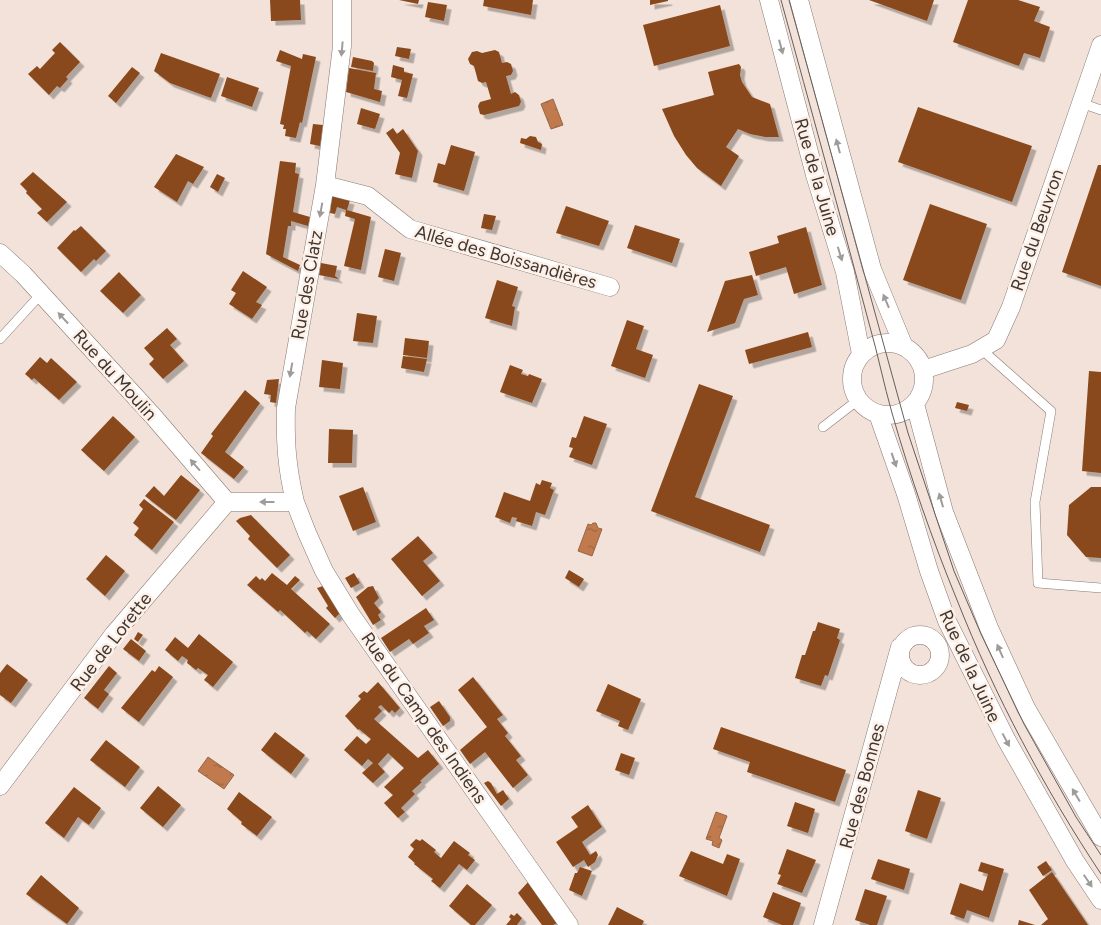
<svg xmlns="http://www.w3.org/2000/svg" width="1101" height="925" font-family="Figtree,sans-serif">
	<defs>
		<pattern id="water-ripples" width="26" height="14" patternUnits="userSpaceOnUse" patternTransform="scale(1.25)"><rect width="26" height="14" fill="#c07a4d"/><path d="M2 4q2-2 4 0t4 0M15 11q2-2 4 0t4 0" fill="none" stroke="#9d6541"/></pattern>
		<filter id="shadow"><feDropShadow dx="4.5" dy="4.5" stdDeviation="0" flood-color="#0004"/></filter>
	</defs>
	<rect width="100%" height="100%" fill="#f2e2d9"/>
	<!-- water -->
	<path fill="url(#water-ripples)" stroke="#996646" d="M553,99L563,125L551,129L541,104Z
		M593,523H596L598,528L602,529L592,556L578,551L588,524L591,525Z
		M208,757L234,775L224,789L198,771Z
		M716,812L727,816L719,838L722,840L719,848L712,845L713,841L706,839Z"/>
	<!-- building -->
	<path fill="#8a491a" filter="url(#shadow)" d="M270,0H300L301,20L271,21Z
		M399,0H419L418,4Z
		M484,0H533L531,15L483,6Z
		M650,0H668V1L650,5Z
		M869,0H934L927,21Z
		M968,0H1018L1040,7L1034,21L1050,27L1040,58L1024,53L1019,66L953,42Z
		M428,2L447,5L444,21L425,17Z
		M720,5L730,46L654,66L643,25Z
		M60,42L80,62L66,77L68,79L60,88L57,86L49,95L28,74L37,66L40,69L55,53L52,50Z
		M397,47L411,49L409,59L395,56Z
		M280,50L302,59L303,54L316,57L302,123L300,122L296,138L285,136L286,129H283L284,125L280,124L291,66L276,61Z
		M495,50L499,52L502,63L507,62L511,64L513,71L511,75L506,76L511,94L515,92L519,95L521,102L519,106L484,115L480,114L478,106L480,102L491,99L486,82L482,83L478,81L474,66L470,64L468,59L472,52L477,51L482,53Z
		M161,53L220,74L211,98L170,83L154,71Z
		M353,57L372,61L374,63L373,71L351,67Z
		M739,64L741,67L740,75L742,82L752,97L770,104L779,137H765L750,134L738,129L726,147L739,156L721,186L697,168L686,155L674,136L662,109L714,95L708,72Z
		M393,65L404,68V72L413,74L407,98L398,96L402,80L391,77Z
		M132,67L140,73L116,103L108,96Z
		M349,68L376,73L374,89L382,91L380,102L346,92Z
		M227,77L259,88L252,107L221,96Z
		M918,107L1032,146L1012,202L898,162Z
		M361,108L380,114L375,129L357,124Z
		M313,124L323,125L320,146L310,144Z
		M393,128L397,134L403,129L418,151L412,178L395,174L400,153L386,133Z
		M530,136L536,137L538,142L542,144L541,150L520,143L521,138L526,139Z
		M451,145L475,152L464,191L433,182L438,163L445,165Z
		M176,154L204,167L193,184L188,181L177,202L154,187Z
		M280,161L296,163L295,173L299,174L293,212L310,217L308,226L291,221V226H288L283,257L300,265L298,271L266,254Z
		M1098,165H1101V286L1062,272Z
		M33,172L67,202L47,222L37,213L42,209L26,193L27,191L20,184Z
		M217,174L225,178L218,192L210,187Z
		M332,196L350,200L347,210L371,217L361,270L344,266L355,219L345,216L346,210L337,207L335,214L330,213Z
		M930,204L987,224L961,300L903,280Z
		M566,206L609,221L599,246L556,233Z
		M484,214L496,216L492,230L481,228Z
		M635,225L680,239L672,263L627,248Z
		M81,226L106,251L96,261L94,259L81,272L57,248L74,230L75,231Z
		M806,227L822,285L794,294L786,267L756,276L749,252L779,243L777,236Z
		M385,249L401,253L394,281L378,277Z
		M321,263L337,266L335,276L339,279L319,275Z
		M243,271L267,287L256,302L262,305L252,319L229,304L236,293L231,290Z
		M119,272L141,295L123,313L100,291Z
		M752,275L758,295L744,299L735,323L707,332L725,281Z
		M497,280L518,287L512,306L515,307L512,326L485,318Z
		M357,313L377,316L373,343L353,341Z
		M627,320L644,326L636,349L653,355L645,378L611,366Z
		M167,328L177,339L170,345L184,361L163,379L149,364L154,359L144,348Z
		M808,332L812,347L749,364L745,350Z
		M405,338L429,341L427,358L403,355Z
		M403,356L427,359L424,372L401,368Z
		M40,357L47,363L51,358L77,382L59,400L34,378L32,380L25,374Z
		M322,360L343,363L340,389L319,387Z
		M510,365L523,370L521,374L528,376L529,374L542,379L532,403L500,392Z
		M1089,371L1101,372V473L1082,471Z
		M279,379L276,403L270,402L271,395L264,394L267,380Z
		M699,384L733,396L695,497L770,525L760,552L651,511Z
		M245,390L260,403L225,452L244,467L234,479L201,453L213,436L211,434Z
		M957,402L969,405L967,411L955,408Z
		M113,416L135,437L104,471L81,450Z
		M584,416L607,424L592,465L569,457L573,448L569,447L572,437L576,438Z
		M329,429L353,430L352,463H328Z
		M181,475L200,490L176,520L145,496L154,486L164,496Z
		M542,480L552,483L550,488L554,490L545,515L536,512L532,526L516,521L517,518L512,517L510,523L495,517L504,492L530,501L536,483L540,485Z
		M363,487L376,522L353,531L339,496Z
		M1091,487H1101V558L1086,557L1067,535L1069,505Z
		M144,499L174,522L152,550L134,535L139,528L133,523L143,509L139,505Z
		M251,515L290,555L277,568L248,539L250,536L236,521L240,518Z
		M418,536L433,553L423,561L440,581L422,596L391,559Z
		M106,555L125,571L105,596L86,579Z
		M569,570L584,579L579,587L565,578Z
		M272,573L287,585L295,576L300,580L291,589L330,624L316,639L307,631L305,633L280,610L278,612L247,585L256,576L260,580L262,578L265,581Z
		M354,573L360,583L351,588L345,578Z
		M323,586L333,603L341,612L335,618L326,608L328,606L317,588Z
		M373,586L379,598L374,603L381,612L378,615L381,620L373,625L356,597L368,587Z
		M426,608L434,620L424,626L429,633L413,644L409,639L390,652L381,638Z
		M818,622L840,629L837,638L840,640L828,676L825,675L821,686L795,678L802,655H805L813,631H815Z
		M138,632L143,635L138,642L134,639Z
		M199,634L233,662L213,687L204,680L208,675L198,668L196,670L187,663L188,660L182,656L178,661L165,650L175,637L188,648Z
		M131,639L146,651L139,661L123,649Z
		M7,664L28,680L11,703L0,695V673Z
		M109,666L117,673L104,690L109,694L98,709L84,698Z
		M159,666L173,677L139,722L121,708L152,670L155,672Z
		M473,677L503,715L497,719L508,733L505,736L521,756L516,760L528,775L513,788L485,752L470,764L460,750L487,727L458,690Z
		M378,682L400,708L395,713L392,710L389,713L381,705L378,707L382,711L374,719L418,758L428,750L439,764L420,781L422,782L412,791L415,794L401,808L405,812L398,818L384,803L393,795L384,787L404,768L388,753L378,764L385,772L373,783L362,773L373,763L368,759L362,766L344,750L357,736L366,744L371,739L359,729L358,730L345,716L361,699L358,696L364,691L367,693Z
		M608,684L641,699L628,730L618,726L620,721L596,711Z
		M439,701L450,717V721L443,726L430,707Z
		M721,727L846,770L835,802L747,772L750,762L713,749Z
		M275,732L305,755L291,774L261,750Z
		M106,740L140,767L125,787L90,760Z
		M621,753L635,758L629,775L615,770Z
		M488,781L491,783L497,794L503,790L509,799L501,806L484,783Z
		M158,786L181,805L163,827L140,808Z
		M74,787L101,808L89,825L78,817L64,838L45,823Z
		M918,790L941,798L927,839L905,831Z
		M239,792L272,817L257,836L241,824L242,822L227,809Z
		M795,802L815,809L808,833L787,826Z
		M588,805L602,827L582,842L590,855L596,851L598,855L595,862L588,867L584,860L573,867L556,842L578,827L571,817Z
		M416,839L420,841L422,839L436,850L434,852L441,858L454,841L470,853L468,855L475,860L467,870L459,864L440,888L431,881L433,879L414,864L415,863L408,857L414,849L410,845Z
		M787,849L816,860L802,893L777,884L781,875L778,874Z
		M691,851L723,864L727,854L740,859L727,896L679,876Z
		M878,859L910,869L904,890L871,879Z
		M1046,861L1052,870L1043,876L1037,867Z
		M981,862L1004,869L989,918L967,910L964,919L950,914L960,883L983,891L988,874L978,871Z
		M580,867L592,871L582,896L569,890L575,873H577Z
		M1052,872L1088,925H1041L1048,919L1029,890Z
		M41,875L79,908L67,924L26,894Z
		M529,881L557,923L553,925H542L518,893Z
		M467,884L492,905L475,925H471L449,906Z
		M865,889L887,896L877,925H870L855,920Z
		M773,892L801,903L793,925H782L763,917Z
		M617,907L644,921L642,925H608Z
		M517,913L522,918L517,925H506L511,919L509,917L511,914L514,916Z
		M1019,920L1035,925H1018Z"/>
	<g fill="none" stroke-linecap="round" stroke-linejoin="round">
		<!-- lane casing -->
		<g stroke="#887a72" stroke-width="10">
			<path id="lane" d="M1081,103L1101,110
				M0,339L41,294
				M981,349L1051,411L1035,502L1038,583L1101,588
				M823,427L858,400"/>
		</g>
		<!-- street casing -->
		<g stroke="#887a72" stroke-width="19">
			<path id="street" d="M769,0L815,175L845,272L861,354
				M799,0L872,269L904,347
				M325,185L368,196L410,229L610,287
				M0,253L23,274L153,416L227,502
				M852 379a36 36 0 1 1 72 0a36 36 0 1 1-72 0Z
				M923,370L972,354L996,340L1011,307L1101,45
				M915,404L944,512L989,628L1026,708L1101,837
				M878,414L906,494L929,571L947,621L1006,739L1075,861L1101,900
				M227,502H295C287,468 285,443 286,408L325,185L342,46V0
				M295,502L307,533L324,571L351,615L569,925
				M900 655a20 20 0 1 1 40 0a20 20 0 1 1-40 0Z
				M0,786L114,634L227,502
				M823,925L900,647"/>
		</g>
		<!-- lane -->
		<use href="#lane" stroke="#fff" stroke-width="9"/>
		<!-- street -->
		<use href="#street" stroke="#fff" stroke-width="18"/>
		<!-- tram -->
		<path stroke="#675f5a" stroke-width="1" d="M781,0C811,109 841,218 870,327C878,355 884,385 892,413C910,476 932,539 957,600C995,696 1044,788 1101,874
			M789,0L908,433L954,571L981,634L1024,724L1076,817L1101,855"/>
	</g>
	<!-- one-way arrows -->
	<defs><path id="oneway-solid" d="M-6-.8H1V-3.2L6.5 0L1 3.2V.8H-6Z" transform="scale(1.25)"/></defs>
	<g fill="#9e9c9a">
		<use href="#oneway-solid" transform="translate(781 47) rotate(75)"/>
		<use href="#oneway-solid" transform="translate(342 49) rotate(95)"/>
		<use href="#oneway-solid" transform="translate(838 146) rotate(-105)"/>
		<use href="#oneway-solid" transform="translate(321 210) rotate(100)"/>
		<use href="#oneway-solid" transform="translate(840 254) rotate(73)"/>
		<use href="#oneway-solid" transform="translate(886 301) rotate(-113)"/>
		<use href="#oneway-solid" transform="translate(63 318) rotate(-133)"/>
		<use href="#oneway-solid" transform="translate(291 370) rotate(100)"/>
		<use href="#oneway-solid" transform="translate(894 460) rotate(71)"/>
		<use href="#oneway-solid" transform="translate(195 465) rotate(-131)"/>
		<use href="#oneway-solid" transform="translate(941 500) rotate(-106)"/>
		<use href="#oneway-solid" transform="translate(267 502) rotate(-180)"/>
		<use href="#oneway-solid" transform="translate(1000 651) rotate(-114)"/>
		<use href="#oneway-solid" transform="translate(1006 740) rotate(62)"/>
		<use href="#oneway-solid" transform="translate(1076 795) rotate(-121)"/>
		<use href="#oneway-solid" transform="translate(1088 881) rotate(56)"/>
	</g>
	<g text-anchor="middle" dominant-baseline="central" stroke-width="5" stroke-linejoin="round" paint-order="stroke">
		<!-- street labels -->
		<g font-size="18" fill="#3e3834" stroke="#fff0e7">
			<text transform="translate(817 177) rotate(74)">Rue de la Juine</text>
			<text transform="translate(1037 230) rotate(-71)">Rue du Beuvron</text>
			<text transform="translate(506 257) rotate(16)">Allée des Boissandières</text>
			<text transform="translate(307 285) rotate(-80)">Rue des Clatz</text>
			<text transform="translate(115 375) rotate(48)">Rue du Moulin</text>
			<text transform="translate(111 642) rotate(-52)">Rue de Lorette</text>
			<text transform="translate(970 666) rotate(65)">Rue de la Juine</text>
			<text transform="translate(424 718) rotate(55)">Rue du Camp des Indiens</text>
			<text transform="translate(862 786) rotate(-75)">Rue des Bonnes</text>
		</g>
	</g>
</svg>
